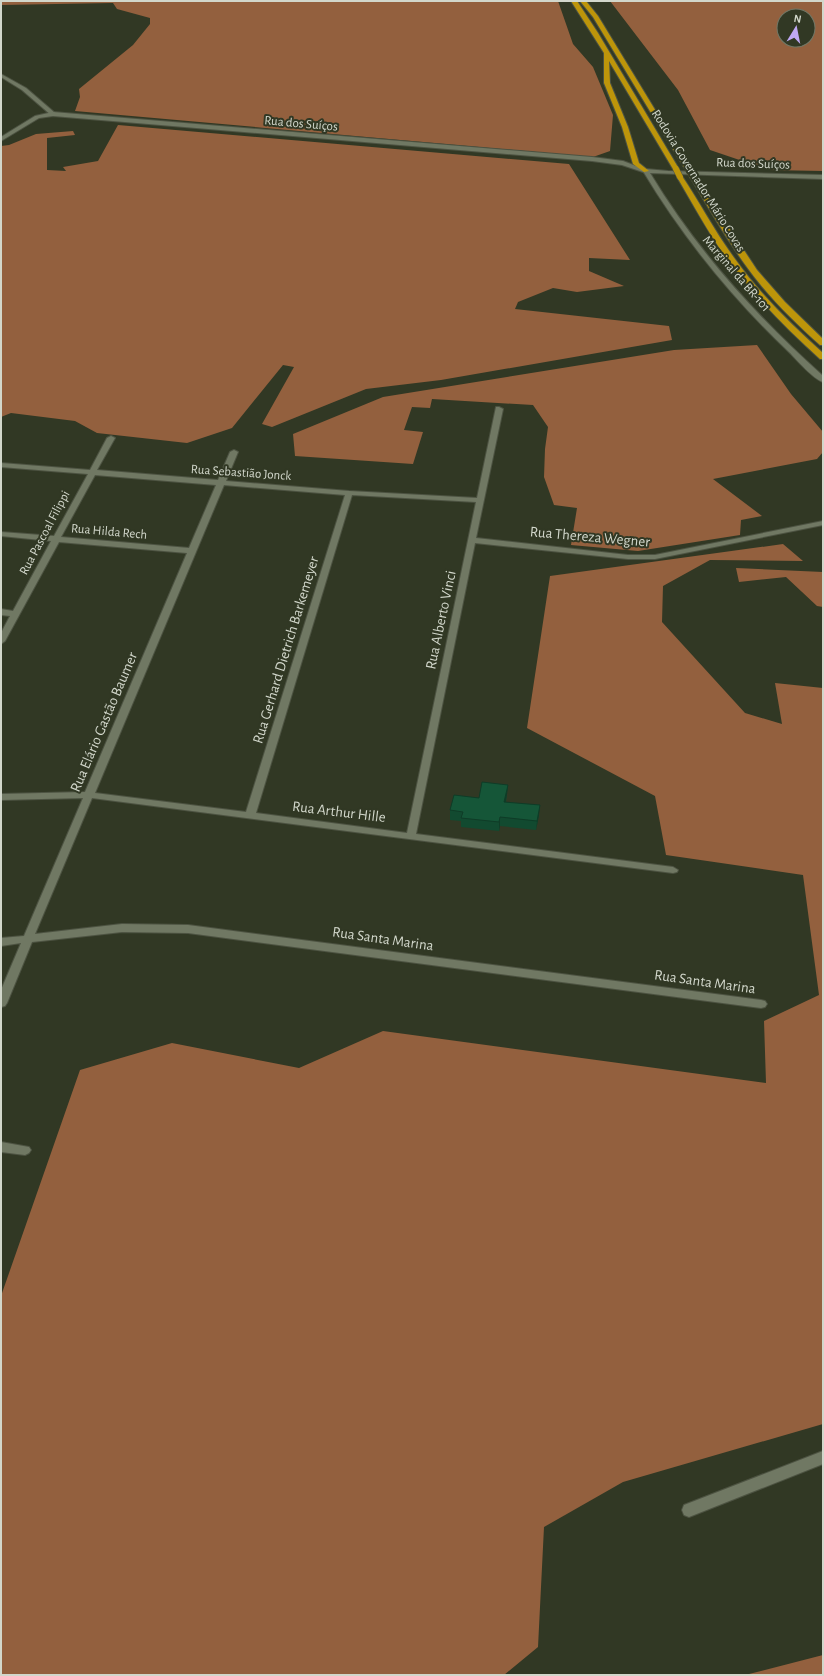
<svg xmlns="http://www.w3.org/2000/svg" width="824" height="1676" font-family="'Alegreya Sans',sans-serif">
	<rect width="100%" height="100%" fill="#313824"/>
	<!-- forest -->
	<path fill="#93603e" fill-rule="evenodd" d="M1,1H558L573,44L593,67L613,115L610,151L593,157L75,111L80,97L79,89L133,45L150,24V18L117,9L113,3L1,5Z
		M610,1H823V171L769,170L710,150L678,90ZM784,16H808V40H784Z
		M118,125L569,164L630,260L589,258V271L624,286L577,292L553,288L518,302L515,309L669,326L672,340L441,380L366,389L272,427L262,424L294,367L283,365L232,428L187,443L97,433L75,421L11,413L1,417V146L9,145L36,134L73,131L75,135L47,138V170L66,171L63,167L98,161Z
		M757,345L791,394L823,432V452L817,459L713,479L762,516L741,520L740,535L638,551L571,545L577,508L554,505L544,477L545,449L548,427L533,405L432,399L430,408L412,407L404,430L423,432L413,464L295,456L293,434L383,397L674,350Z
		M783,544L803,561L710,560L663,586L662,622L745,713L782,724L775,683L823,688V1424L623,1482L544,1527L538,1647L504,1675H1V1296L80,1070L172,1043L299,1068L383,1031L766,1083L764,1021L819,995L803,875L666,855L655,796L527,728L550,576Z
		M736,568L823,572V607L817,606L786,577L739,582Z
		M823,1655V1675H745Z"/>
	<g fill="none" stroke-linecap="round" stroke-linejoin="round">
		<!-- minor casing -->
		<g stroke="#4d5342" stroke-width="2">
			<path id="minor" d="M1,74L26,88L55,113V115H51L22,90L1,77Z
				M496,407H499L503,409L476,538L628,555H655L823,521V525L655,559H628L475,543L416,834L673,867L678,870L677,872L673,873L92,798L35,934L122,924L188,925L761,1000L765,1001L767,1004L765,1007L761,1008L188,933L122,932L32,942L7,1003L5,1006L1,1007V990L21,943L1,946V938L24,936L83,798L1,800V794L85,792L187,553L59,542L5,641L1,644V633L10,616L1,615V609L13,611L51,541L1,536V532L54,536L88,474L1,467V463L90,470L107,438L111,436L115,438L97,470L218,480L230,452L234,450L238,452L226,481L349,491L477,498ZM95,475L216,485L189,548L61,537ZM224,485L345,495L246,812L95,793ZM352,495L476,502L407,833L256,813Z
				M1,1142L29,1147L31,1150L29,1153L25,1155L1,1152Z
				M823,1451V1464L689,1517L684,1515L682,1510L684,1505Z"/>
		</g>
		<!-- tertiary casing -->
		<g stroke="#4d5342" stroke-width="2">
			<path id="tertiary" d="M53,112L592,157L623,161L649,171L646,173L622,165L592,161L53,116L39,118L1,141V137L35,116Z"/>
		</g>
		<!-- secondary casing -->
		<g stroke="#4d5342" stroke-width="2">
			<path id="secondary" d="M646,169L668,171L823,175V179L650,173C697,251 756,316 823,376V382C813,379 797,360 789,352C732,298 684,239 643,171Z"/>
		</g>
		<!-- motorway casing -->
		<g stroke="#4d5342" stroke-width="2">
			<path id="motorway" d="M571,1H577L598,33L679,169L678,170L673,169L609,61L610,83L628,127L639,163L649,171L644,172L633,164L622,127L604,83V53Z
				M580,1H586L598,16L691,169L690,170L685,169L593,17Z
				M678,176H682C700,203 715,232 735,259C760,294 791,324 823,353V359H820C787,329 756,298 730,263C710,236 694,206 677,177Z
				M691,176H695L757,270L785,302L823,339V345H820C799,326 778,306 760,284C733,251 712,213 690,177Z"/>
		</g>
		<!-- minor -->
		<use href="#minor" fill="#707863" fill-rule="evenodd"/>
		<!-- tertiary -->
		<use href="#tertiary" fill="#707863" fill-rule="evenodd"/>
		<!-- secondary -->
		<use href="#secondary" fill="#707863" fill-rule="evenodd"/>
		<!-- motorway -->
		<use href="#motorway" fill="#bd950a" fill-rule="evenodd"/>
		<!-- motorway-bridge casing -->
		<g stroke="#4d5342" stroke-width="7" stroke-linecap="butt">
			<path id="motorway-bridge" d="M676,169L680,177
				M688,169L693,177"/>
		</g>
		<!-- motorway-bridge -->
		<use href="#motorway-bridge" stroke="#bd950a" stroke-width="6"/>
	</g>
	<!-- wall -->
	<path fill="#124a30" d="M508,785L507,794L506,802L539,815L536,830L500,826L499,831L461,827V821L450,820V810Z"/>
	<!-- shaded-wall -->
	<path fill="#0f3c27" d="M508,785L507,794L504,811V802Z
		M540,805L539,815L536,830L537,821Z
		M500,817V826L499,831V822Z"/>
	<!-- building -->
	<path fill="#155638" stroke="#0f3c27" d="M482,782L508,785L504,802L540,805L537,821L500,817L499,822L461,818L463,812L450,810L454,795L479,798Z"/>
	<g text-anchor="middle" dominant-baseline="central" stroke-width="4" stroke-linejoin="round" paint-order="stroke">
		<!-- far-street labels -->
		<g font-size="13" fill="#d2d7cb" stroke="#313824">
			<text transform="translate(301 124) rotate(5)">Rua dos Suíços</text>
			<text transform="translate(753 164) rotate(2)">Rua dos Suíços</text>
			<text transform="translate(698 181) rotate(58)">Rodovia Governador Mário Covas</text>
			<text transform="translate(736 274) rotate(49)">Marginal da BR-101</text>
			<text transform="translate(241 473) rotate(4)">Rua Sebastião Jonck</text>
			<text transform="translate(109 532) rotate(5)">Rua Hilda Rech</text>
			<text transform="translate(45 533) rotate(-62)">Rua Pascoal Filippi</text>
		</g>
		<!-- street labels -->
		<g font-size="15" fill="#d2d7cb" stroke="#313824">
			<text transform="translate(590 537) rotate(5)">Rua Thereza Wegner</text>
			<text transform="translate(441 620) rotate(-78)">Rua Alberto Vinci</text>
			<text transform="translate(286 650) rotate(-73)">Rua Gerhard Dietrich Barkemeyer</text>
			<text transform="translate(104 722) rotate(-67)">Rua Elário Gastão Baumer</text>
			<text transform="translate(339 812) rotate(7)">Rua Arthur Hille</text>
			<text transform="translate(383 939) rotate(8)">Rua Santa Marina</text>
			<text transform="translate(705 982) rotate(8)">Rua Santa Marina</text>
		</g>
	</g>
	<!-- border -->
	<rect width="824" height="1676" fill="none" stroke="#d2d7cb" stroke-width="4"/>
	<!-- north arrow -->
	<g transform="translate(796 28) rotate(10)"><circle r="19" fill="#313824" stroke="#717867"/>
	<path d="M0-3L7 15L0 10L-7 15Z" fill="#bfa8f4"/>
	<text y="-6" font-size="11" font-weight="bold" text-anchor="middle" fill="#d2d7cb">N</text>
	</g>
</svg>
